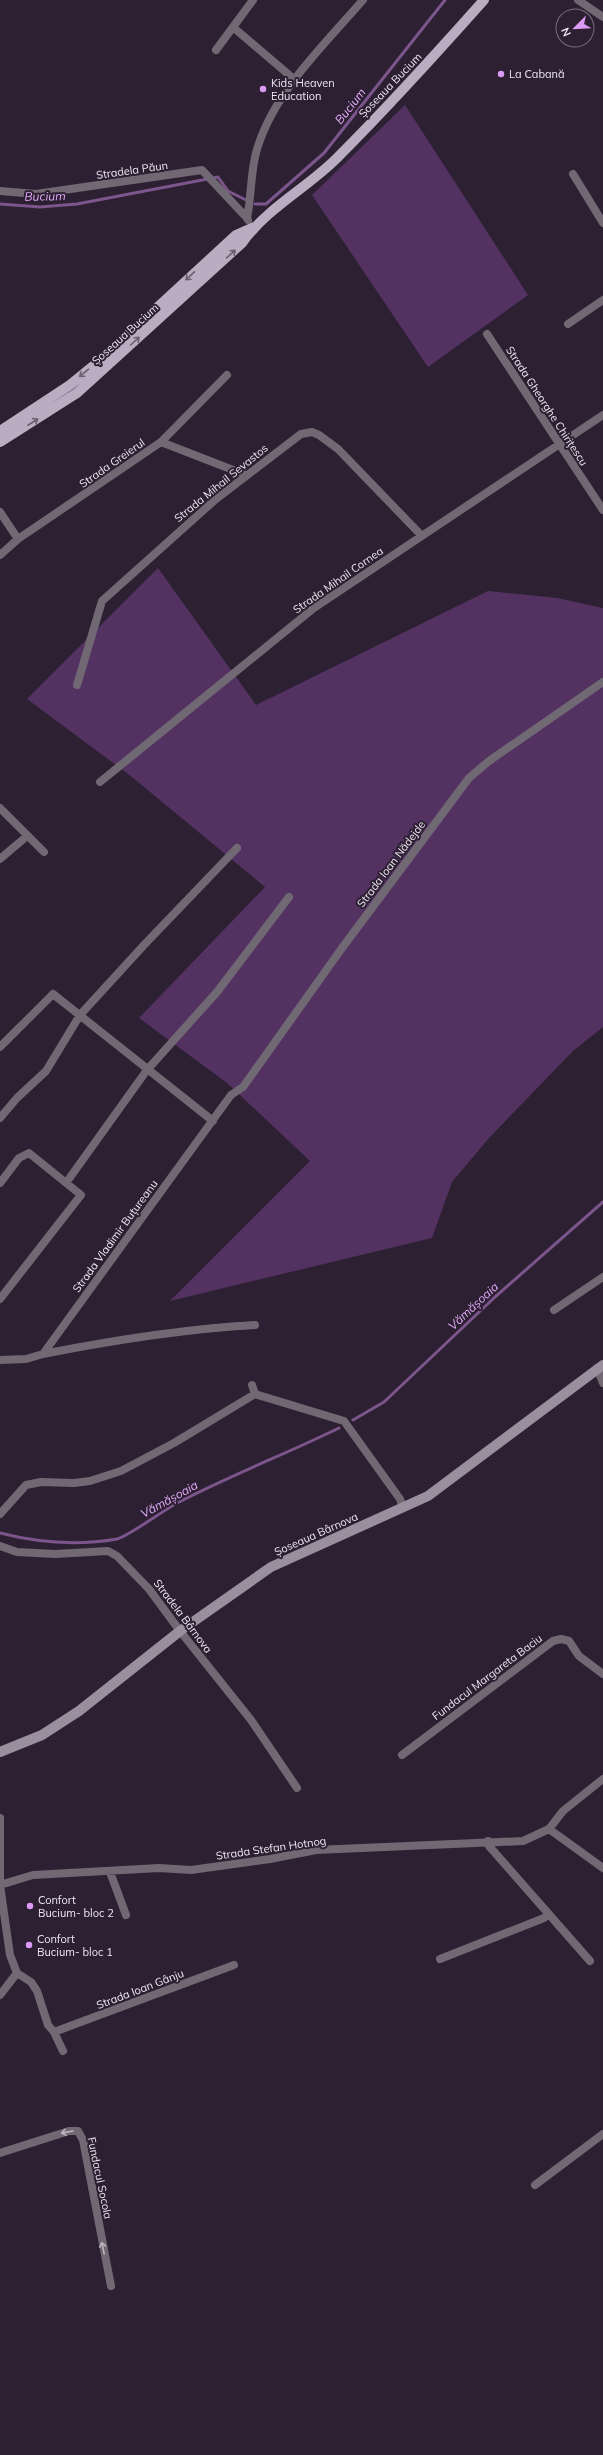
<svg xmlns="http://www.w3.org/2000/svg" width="603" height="2455" font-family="Mulish,sans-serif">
	<rect width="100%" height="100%" fill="#2c2032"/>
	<!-- green -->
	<path fill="#533261" d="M405,105L528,295L428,367L312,195Z
		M158,568L256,705L488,591L557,598L603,608V1027L573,1051L489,1138L452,1182L432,1238L170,1301L310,1161L227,1083L139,1018L265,887L132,777L27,699Z"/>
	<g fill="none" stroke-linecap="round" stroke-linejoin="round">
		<!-- stream -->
		<path stroke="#7b558b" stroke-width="3" d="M0,204L40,207L77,204L218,177L228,191L246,200
			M255,204H266L324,153L445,0
			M353,1420L384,1402L495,1297L603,1202
			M0,1533C39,1543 77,1546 117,1539C129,1536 165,1509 179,1502C231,1475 286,1454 339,1428"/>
		<!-- street -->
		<path stroke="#706973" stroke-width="8" d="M578,0L603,17
			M234,28L295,80
			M216,50L253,0
			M573,174L603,223
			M0,191L36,194L202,170L247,218
			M248,220L247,218C252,195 250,169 258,146C276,90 325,44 363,0
			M568,324L603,300
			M487,334L603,510
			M161,442L246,475
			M0,512L18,539
			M0,555L18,539L161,442L227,375
			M77,685L102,601L216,499L301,434L312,432L319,435L338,449L421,535
			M100,782L314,608L603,415
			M0,808L44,852
			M0,859L27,836
			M0,1047L53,994L213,1121
			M0,1118L17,1098L46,1071L80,1015L144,945L237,848
			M0,1183L19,1158L29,1153L81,1195L0,1299
			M66,1183L147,1070L217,992L289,897
			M554,1310L603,1277
			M43,1354C114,1340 183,1329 255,1325
			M0,1360L26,1359L43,1354L231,1095L243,1087L342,948L469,778L489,761L603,682
			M597,1368L603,1383
			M252,1385L255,1394L344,1421L400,1499L403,1508
			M0,1514L26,1485L41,1482L74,1483L90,1481L121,1471L174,1443L255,1394
			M0,1546L17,1552L55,1554L108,1551L117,1556L149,1589L180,1631L251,1720L297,1788
			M402,1755L553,1641L561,1639L569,1641L579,1656L603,1674
			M0,1818V1885L10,1955L17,1973L31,1982L37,1991L48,2025L54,2032L63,2051
			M549,1829L563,1811L603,1779
			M488,1841L489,1846L590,1961
			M110,1872L126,1915
			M0,1885L33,1875L159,1868L191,1870L270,1859L316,1850L523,1841L549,1829L603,1868
			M440,1959L544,1918L548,1913
			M0,1995L17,1973
			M54,2032L234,1965
			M0,2153L69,2131H78L83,2140L111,2286
			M535,2185L603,2134"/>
		<!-- secondary -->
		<path stroke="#9a8f9f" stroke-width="10" d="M0,1752L42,1735L79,1711L180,1631L271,1567L428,1496L603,1365"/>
		<!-- primary -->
		<path stroke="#bbadc1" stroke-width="10" d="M0,431L70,385L97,363L236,235L254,227
			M0,442L77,393L242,243C267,208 307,188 337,158C388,107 436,54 484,0"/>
	</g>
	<!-- one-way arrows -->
	<defs><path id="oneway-shaft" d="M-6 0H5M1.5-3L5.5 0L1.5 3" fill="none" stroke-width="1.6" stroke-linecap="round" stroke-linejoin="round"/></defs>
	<g stroke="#6c5f72">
		<use href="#oneway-shaft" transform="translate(231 254) rotate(-41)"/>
		<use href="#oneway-shaft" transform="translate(190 276) rotate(137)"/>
		<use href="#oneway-shaft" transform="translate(135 341) rotate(-42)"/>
		<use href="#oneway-shaft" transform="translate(84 373) rotate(141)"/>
		<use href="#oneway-shaft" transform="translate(33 422) rotate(-33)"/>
	</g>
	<g stroke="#bcb4bf">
		<use href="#oneway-shaft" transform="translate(67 2132) rotate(170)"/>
		<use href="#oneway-shaft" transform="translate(103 2248) rotate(-101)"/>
	</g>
	<!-- markers -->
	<g fill="#db9af6" stroke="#2c2032" stroke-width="1.5">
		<circle cx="501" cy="74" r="4"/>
		<circle cx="263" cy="89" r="4"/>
		<circle cx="30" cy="1906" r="4"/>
		<circle cx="29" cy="1945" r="4"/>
	</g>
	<g text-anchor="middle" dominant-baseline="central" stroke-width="4" stroke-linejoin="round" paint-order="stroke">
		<!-- poi labels -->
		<g font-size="11" fill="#eee6f2" stroke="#2c2032" text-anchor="start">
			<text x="509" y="74">La Cabană</text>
			<text x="271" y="83">Kids Heaven<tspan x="271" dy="13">Education</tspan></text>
			<text x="38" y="1900">Confort<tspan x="38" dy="13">Bucium- bloc 2</tspan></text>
			<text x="37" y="1939">Confort<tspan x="37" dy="13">Bucium- bloc 1</tspan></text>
		</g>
		<!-- street labels -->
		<g font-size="11" fill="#eee6f2" stroke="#2c2032">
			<text transform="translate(390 85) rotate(-46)">Șoseaua Bucium</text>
			<text transform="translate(132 170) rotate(-8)">Stradela Păun</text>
			<text transform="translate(125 334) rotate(-42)">Șoseaua Bucium</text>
			<text transform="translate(547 406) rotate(57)">Strada Gheorghe Chirițescu</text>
			<text transform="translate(112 463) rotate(-35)">Strada Greierul</text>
			<text transform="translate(221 483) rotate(-39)">Strada Mihail Sevastos</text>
			<text transform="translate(338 580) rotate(-35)">Strada Mihail Cornea</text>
			<text transform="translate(391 864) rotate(-53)">Strada Ioan Nădejde</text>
			<text transform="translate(115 1236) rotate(-54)">Strada Vladimir Buțureanu</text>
			<text transform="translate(316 1534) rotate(-24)">Șoseaua Bârnova</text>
			<text transform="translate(183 1616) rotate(53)">Stradela Bârnova</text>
			<text transform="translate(487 1677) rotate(-37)">Fundacul Margareta Baciu</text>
			<text transform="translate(271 1848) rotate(-8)">Strada Stefan Hotnog</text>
			<text transform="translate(140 1989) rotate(-21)">Strada Ioan Gânju</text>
			<text transform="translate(100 2178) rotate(78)">Fundacul Socola</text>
		</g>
		<!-- water labels -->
		<g font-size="12" font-style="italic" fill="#e3aafa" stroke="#2c2032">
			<text transform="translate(350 106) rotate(-52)">Bucium</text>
			<text transform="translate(45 196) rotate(-1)">Bucium</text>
			<text transform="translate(473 1306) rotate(-43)">Vămășoaia</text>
			<text transform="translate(169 1499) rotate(-29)">Vămășoaia</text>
		</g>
	</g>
	<!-- north arrow -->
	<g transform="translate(575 28) rotate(246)"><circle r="19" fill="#2c2032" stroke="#7a6f7f"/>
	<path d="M0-3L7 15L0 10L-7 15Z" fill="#db9af6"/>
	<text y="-6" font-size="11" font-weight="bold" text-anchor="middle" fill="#eee6f2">N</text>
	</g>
</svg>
